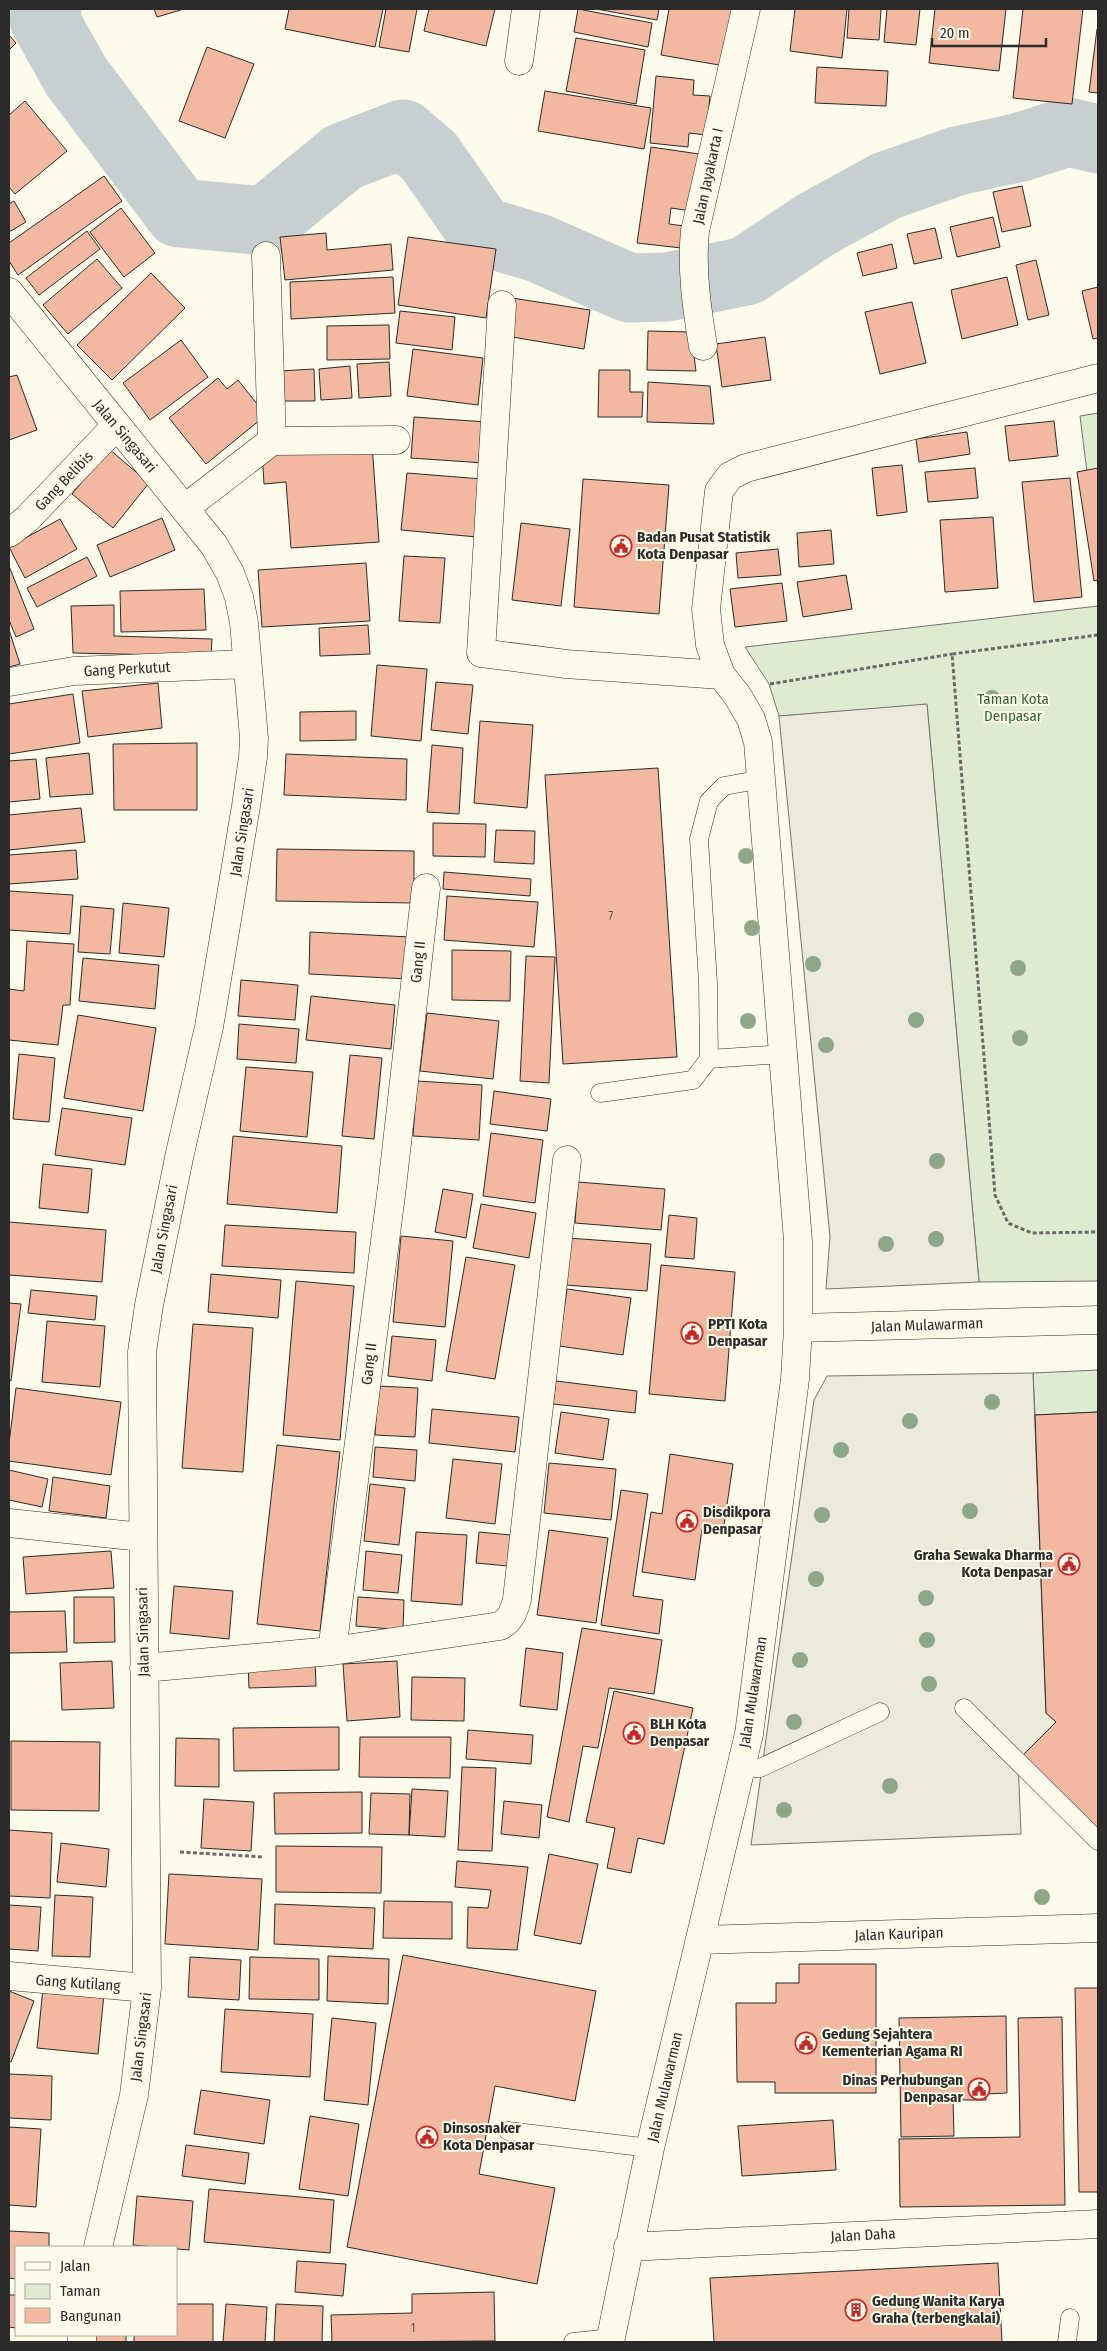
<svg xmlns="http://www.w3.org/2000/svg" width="1107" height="2351" font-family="'Fira Sans Condensed',sans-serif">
	<rect width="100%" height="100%" fill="#fdfbea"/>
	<!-- green -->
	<path fill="#deebd1" stroke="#74746e" d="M1098,413V560L1080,416Z
		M1098,606V1281L979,1282L927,705L779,716L769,684L745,647Z
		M1098,1370V1412L1035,1415L1033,1373Z"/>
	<!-- parking -->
	<path fill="#eceadb" stroke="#74746e" d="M927,704L979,1282L826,1289L830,1237L779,716Z
		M1033,1373L1046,1713L1056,1722L1018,1760L1021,1834L751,1845L814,1400L827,1376Z"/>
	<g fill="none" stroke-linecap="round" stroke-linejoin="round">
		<!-- river -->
		<path stroke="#c7d0d0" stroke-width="69" d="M47,9L44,19L76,76L179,213L265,221L343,157L403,134L429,156L481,231L538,248L629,288L667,287L746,271L815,225L886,186L957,161L1017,148L1068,132L1098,139"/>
	</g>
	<!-- building -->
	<path fill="#f2b8a0" stroke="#2b2b2b" d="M154,9H184L157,17Z
		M289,9H383L375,47L285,29Z
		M386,9H417L409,52L379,47Z
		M429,9H495L486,46L424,31Z
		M578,9L652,23L648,47L574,32Z
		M596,9H659L657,20Z
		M669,9H734L725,66L661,55Z
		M795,9H847L842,58L790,51Z
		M849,9H881L879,40L847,38Z
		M887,9H920L916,45L884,42Z
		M935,9H1006L999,71L929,63Z
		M1023,9H1083L1072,104L1013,98Z
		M1097,29H1098V93L1089,92Z
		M9,35L16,43L9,50Z
		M576,38L645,50L636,104L566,91Z
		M207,47L254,64L225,138L179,121Z
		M817,67L888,71L886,106L815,103Z
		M656,76L694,80L693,95L710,96L706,135L689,133L688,147L650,143Z
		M545,91L651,108L644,149L538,131Z
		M25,101L67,151L15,194L9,187V115Z
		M651,147L706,155L698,212L671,208L669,224L692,227L690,249L637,243Z
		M104,176L122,201L18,275L9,261V243Z
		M1022,186L1031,226L1002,232L993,192Z
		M14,201L26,222L9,232V204Z
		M121,208L155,253L124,277L90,232Z
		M993,217L1000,247L957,257L950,227Z
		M935,228L942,258L914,264L907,234Z
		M87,231L100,249L39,295L26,278Z
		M326,233L327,250L391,244L393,270L285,280L280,237Z
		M408,237L496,249L486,318L398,305Z
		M892,244L897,268L863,276L857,253Z
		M97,259L122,288L68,334L43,305Z
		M1036,260L1049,315L1028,320L1016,265Z
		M151,273L185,308L112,380L77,345Z
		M393,277L395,313L291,319L290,282Z
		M1007,277L1018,325L962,339L951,290Z
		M1098,287V338L1093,339L1082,291Z
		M512,298L590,310L584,349L506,336Z
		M912,302L926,363L880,374L865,312Z
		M400,311L455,317L452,350L396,343Z
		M389,325L390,359L327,360V326Z
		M648,331L691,332L696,371L647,370Z
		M765,337L771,380L722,387L716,344Z
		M181,340L208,377L150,420L123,383Z
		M413,349L483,358L478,405L407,396Z
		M389,362L391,396L359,398L357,364Z
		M350,366L352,398L321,400L319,369Z
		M314,369L315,401H281L280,371Z
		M599,370H630V392H643L642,417H598Z
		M17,375L37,430L9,440V377Z
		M218,378L227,389L238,380L266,415L206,464L169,418Z
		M648,382L710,386L714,424L647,422Z
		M414,417L487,422L484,463L411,458Z
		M1054,421L1058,456L1009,461L1005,426Z
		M967,432L970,454L919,462L916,439Z
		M372,444L379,542L291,548L286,482L264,484L262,452Z
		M109,449L149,483L113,528L72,494Z
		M902,465L907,512L877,516L872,468Z
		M975,468L978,498L928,502L925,472Z
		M1098,468V580L1094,581L1077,472Z
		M407,473L482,479L477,537L401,530Z
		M1070,478L1082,597L1034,602L1022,482Z
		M583,479L669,485L659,614L574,607Z
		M993,517L998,588L945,592L940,520Z
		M162,518L175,550L110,577L97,545Z
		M60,519L77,549L25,578L9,547Z
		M521,523L570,529L561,606L512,600Z
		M831,530L834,564L799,567L797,533Z
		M778,549L781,575L738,578L736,553Z
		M404,556L445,558L440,623L399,621Z
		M87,557L97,576L37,607L27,588Z
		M366,563L370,621L262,627L258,570Z
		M9,566L34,629L16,637L9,620Z
		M846,575L852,609L803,617L797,582Z
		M782,583L787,621L735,627L730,589Z
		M204,589L206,630L121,632L120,591Z
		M114,605V636L212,639L211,656L73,653L71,606Z
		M368,625L370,654L320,656L319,628Z
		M9,630L20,664L9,667Z
		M377,665L427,669L421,741L371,736Z
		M436,682L473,685L468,734L431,730Z
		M158,683L162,728L88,737L82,691Z
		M73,694L80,743L9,754V704Z
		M356,711V740L300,741V712Z
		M480,721L533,725L527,808L474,803Z
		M197,743V810H114L113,744Z
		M432,745L463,748L459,814L427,812Z
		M89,753L93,794L50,797L46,758Z
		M286,754L407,759L406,800L284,795Z
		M36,759L40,799L9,802V761Z
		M658,768L677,1057L563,1064L545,775Z
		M81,808L85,842L9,850V815Z
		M433,823L486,824L485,857L433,856Z
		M496,830L535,831L534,864L494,862Z
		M277,849L414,851V903L276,901Z
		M76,850L78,879L9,884V855Z
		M444,872L531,879L530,896L443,889Z
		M9,891L73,895L70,934L9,930Z
		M447,896L538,902L534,947L444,940Z
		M123,903L169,908L164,957L119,953Z
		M81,906L114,909L110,954L78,952Z
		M310,932L410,937L408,979L309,974Z
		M27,941L74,944L70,1005H63L58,1045L9,1040V989L24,991Z
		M452,950L511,951L510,1001L452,1000Z
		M526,956L555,957L549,1083L520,1081Z
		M83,958L159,965L155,1009L79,1001Z
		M241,980L298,985L295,1020L238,1016Z
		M311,996L395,1005L391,1049L306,1040Z
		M427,1013L499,1021L493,1079L420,1071Z
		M78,1015L156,1028L143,1111L64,1098Z
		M239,1024L299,1029L296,1063L237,1059Z
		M19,1054L55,1058L49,1122L13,1119Z
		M350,1055L382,1058L374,1139L342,1136Z
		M246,1067L313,1072L307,1137L240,1131Z
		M417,1081L482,1085L479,1140L413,1136Z
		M494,1091L551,1099L547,1131L490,1124Z
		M62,1108L132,1118L125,1165L55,1155Z
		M491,1133L543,1140L535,1203L483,1196Z
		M233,1136L342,1146L337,1213L227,1204Z
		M43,1164L92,1169L88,1213L39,1208Z
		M578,1182L665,1189L661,1230L575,1223Z
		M443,1189L473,1194L466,1238L435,1232Z
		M481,1204L536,1213L529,1258L473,1248Z
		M669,1215L697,1218L694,1259L665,1257Z
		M9,1222L106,1230L102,1282L9,1275Z
		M225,1225L356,1232L354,1273L222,1266Z
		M401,1236L453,1241L445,1327L393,1322Z
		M568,1238L651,1244L647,1291L565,1285Z
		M466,1257L515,1265L495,1379L446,1371Z
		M661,1265L735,1272L725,1401L649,1394Z
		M211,1274L281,1280L278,1318L208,1312Z
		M296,1281L354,1286L340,1440L283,1435Z
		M567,1289L631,1298L623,1355L559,1346Z
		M31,1290L97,1296L95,1320L28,1313Z
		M9,1303L21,1304L11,1381L9,1380Z
		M47,1321L105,1326L100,1387L42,1382Z
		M193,1324L253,1328L243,1472L182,1468Z
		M392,1336L436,1340L432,1381L388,1376Z
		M556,1381L637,1391L635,1413L553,1404Z
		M378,1386L418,1388L415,1437L375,1435Z
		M16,1388L121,1402L111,1475L9,1461V1443Z
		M432,1409L519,1417L515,1452L429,1443Z
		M561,1412L609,1419L603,1460L555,1453Z
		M1098,1412V1840L1018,1760L1056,1722L1046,1713L1035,1415Z
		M277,1445L340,1452L320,1631L257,1624Z
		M375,1447L417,1450L415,1481L373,1477Z
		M670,1454L733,1464L723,1532L702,1529L695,1580L642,1572L651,1512L662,1514Z
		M453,1459L502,1464L495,1524L446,1518Z
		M549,1463L616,1469L611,1520L544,1513Z
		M9,1470L48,1479L42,1507L9,1500Z
		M53,1477L110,1486L106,1518L49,1511Z
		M370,1484L405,1488L399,1545L364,1541Z
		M621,1490L648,1494L633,1596L663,1600L659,1634L601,1625Z
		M549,1530L608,1538L596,1623L537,1615Z
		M416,1532L467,1535L462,1605L411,1601Z
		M479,1532L511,1535L508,1566L476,1563Z
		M111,1551L114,1588L26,1594L23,1557Z
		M366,1551L402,1555L398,1593L363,1590Z
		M174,1586L233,1591L229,1639L170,1633Z
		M74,1597H114L115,1642L74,1643Z
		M358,1597L404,1600L403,1630L356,1626Z
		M65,1611L67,1652L9,1653V1612Z
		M582,1628L662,1640L654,1694L609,1688L598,1748L583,1746L569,1822L547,1817Z
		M526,1648L563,1653L557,1710L520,1706Z
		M112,1661L114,1708L62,1710L60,1663Z
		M315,1661L316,1686L249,1688L248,1662Z
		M397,1661L400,1717L347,1721L343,1664Z
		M412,1677L465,1678L464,1721L411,1720Z
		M614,1691L693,1708L664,1844L638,1838L631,1873L607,1868L615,1828L586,1822Z
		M339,1727V1770L234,1771L233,1728Z
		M468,1730L533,1735L531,1764L466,1759Z
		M360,1737H451L450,1778L359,1777Z
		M176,1738L219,1739V1787L175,1786Z
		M11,1741L100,1742L99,1811L11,1810Z
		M462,1767L496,1768L492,1851L458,1850Z
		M412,1789L448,1791L445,1837L409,1835Z
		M362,1792V1833L275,1834L274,1793Z
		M371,1793L410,1794L409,1835L369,1834Z
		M204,1799L254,1802L251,1851L201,1848Z
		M504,1801L542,1805L539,1838L501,1834Z
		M9,1830L52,1833L50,1898L9,1896Z
		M61,1843L109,1849L106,1887L57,1882Z
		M276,1846L382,1847L381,1893L276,1892Z
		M549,1854L598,1864L581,1944L534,1935Z
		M457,1861L528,1867L517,1950L467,1948L468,1907L488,1908L491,1890L455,1887Z
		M169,1874L262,1879L258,1950L165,1944Z
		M55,1895L93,1897L90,1957L52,1956Z
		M384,1901L452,1902V1939L383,1938Z
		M275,1904L375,1908L373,1949L274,1944Z
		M9,1905L41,1907L38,1951L9,1949Z
		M403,1955L596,1991L575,2101L495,2086L479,2174L555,2188L537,2284L347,2247Z
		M328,1956L389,1959L388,2004L327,2001Z
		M190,1957L241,1960L239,2000L188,1997Z
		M250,1957L319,1959V2000L249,1999Z
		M799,1964H876V2093H775V2082H737L736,2003H776V1983H799Z
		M43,1988L104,1994L98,2054L37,2048Z
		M1075,1988H1098V2192H1079Z
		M9,1991L34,2001L11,2062L9,2061Z
		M225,2009L313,2014L310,2077L221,2072Z
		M1006,2016L1007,2093L986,2094V2100H953L954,2136L901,2137L899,2018Z
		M1062,2017L1065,2205L900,2207L899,2139L1020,2137L1018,2018Z
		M332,2018L376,2023L368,2105L324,2100Z
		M9,2074L52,2076L51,2120L9,2118Z
		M201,2090L270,2100L264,2144L194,2134Z
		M310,2116L359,2124L348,2196L299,2189Z
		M833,2120L836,2170L742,2176L738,2126Z
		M9,2127L41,2129L36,2207L9,2205Z
		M186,2145L249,2153L245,2184L182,2176Z
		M209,2189L334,2200L330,2253L204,2242Z
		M137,2196L193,2201L189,2250L133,2245Z
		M9,2231L49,2233V2247H16V2279L9,2278Z
		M297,2261L346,2264L343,2296L295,2292Z
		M998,2263L1002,2342H714L710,2278Z
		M494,2292L495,2341L332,2342L331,2315L412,2313V2294Z
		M9,2295H16V2328L9,2327Z
		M176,2304H213V2342H134V2335H176Z
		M226,2304L267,2307L265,2342H223Z
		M276,2304L323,2306L322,2342H274Z
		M94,2335H126V2342H94Z"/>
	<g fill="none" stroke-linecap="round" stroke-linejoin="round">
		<!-- service casing -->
		<g stroke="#2b2b2b" stroke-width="19">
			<path id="service" d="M709,1059L783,1054
				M600,1093L693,1080L709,1059L708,983L699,839L709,801L724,786L763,779
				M964,1708L1098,1841
				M740,1769L760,1768L880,1712
				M508,2131L650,2148
				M573,2342L611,2338
				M1067,2342L1070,2318"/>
		</g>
		<!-- minor casing -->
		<g stroke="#2b2b2b" stroke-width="29">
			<path id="minor" d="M519,61L526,9
				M9,292L214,545L230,573L239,597L244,623L254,738L253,757L246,806L209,1027L180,1153L149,1305L142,1352L147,1988L134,2095L98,2247
				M502,305L481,653L566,664L721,675
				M703,346C697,309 691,269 695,231L746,9
				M272,441L396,440
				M185,508L272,441L266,256
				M9,533L27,519L116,426
				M9,682L74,671L247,664
				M798,1328L1098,1320
				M9,1523L142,1537
				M332,1651L500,1626C511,1620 514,1611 517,1599L567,1160
				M144,1668L332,1651L392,1187L426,888
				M700,1940L1098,1928
				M9,1976L147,1988
				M628,2247L1098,2224
				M82,2342V2335
				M610,2342L650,2148L749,1734L795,1379L798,1328V1241L758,742L751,719L737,695L721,675L710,645L706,609L719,491L730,476L746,468L1098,378"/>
		</g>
		<!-- path -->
		<path stroke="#6a6964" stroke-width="3" stroke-dasharray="4 2.5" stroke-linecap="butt" d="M1098,635L952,654L995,1195L1008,1223L1032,1233L1098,1232
			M770,684L952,654
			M180,1852L264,1857"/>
		<!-- service -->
		<use href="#service" stroke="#fdfbea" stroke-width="18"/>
		<!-- minor -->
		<use href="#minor" stroke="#fdfbea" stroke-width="28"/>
	</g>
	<!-- trees -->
	<g fill="#8ea78a">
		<circle cx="992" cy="698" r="8"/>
		<circle cx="746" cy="856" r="8"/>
		<circle cx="752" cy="928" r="8"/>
		<circle cx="813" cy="964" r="8"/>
		<circle cx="1018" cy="968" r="8"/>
		<circle cx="916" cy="1020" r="8"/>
		<circle cx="748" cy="1021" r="8"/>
		<circle cx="1020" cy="1038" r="8"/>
		<circle cx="826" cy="1045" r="8"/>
		<circle cx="937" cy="1161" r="8"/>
		<circle cx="936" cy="1239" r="8"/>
		<circle cx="886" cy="1244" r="8"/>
		<circle cx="992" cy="1402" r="8"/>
		<circle cx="910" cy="1421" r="8"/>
		<circle cx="841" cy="1450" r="8"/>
		<circle cx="970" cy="1511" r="8"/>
		<circle cx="822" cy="1515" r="8"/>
		<circle cx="816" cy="1579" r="8"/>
		<circle cx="926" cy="1598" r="8"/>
		<circle cx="927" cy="1640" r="8"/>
		<circle cx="800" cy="1660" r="8"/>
		<circle cx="929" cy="1684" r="8"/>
		<circle cx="794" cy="1722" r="8"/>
		<circle cx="890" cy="1786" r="8"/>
		<circle cx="784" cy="1810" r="8"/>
		<circle cx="1042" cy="1897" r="8"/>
	</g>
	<!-- icons -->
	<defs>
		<g id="civic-ring" transform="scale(1.125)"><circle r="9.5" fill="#fdfbea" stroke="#c62828" stroke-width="1.5"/><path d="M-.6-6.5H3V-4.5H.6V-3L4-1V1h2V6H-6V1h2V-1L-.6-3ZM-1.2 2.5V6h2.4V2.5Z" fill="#c62828"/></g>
		<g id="building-ring" transform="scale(1.125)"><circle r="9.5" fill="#fdfbea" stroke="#c62828" stroke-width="1.5"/><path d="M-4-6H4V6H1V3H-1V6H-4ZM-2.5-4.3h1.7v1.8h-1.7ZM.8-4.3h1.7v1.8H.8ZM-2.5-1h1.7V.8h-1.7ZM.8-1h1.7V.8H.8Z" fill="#c62828"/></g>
	</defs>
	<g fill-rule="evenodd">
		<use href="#civic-ring" x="621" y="546"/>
		<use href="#civic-ring" x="692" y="1333"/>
		<use href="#civic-ring" x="687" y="1521"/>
		<use href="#civic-ring" x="1069" y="1564"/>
		<use href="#civic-ring" x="634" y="1733"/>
		<use href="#civic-ring" x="806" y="2043"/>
		<use href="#civic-ring" x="979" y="2089"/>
		<use href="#civic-ring" x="427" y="2137"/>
		<use href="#building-ring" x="856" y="2310"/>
	</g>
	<g text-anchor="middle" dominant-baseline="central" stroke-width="4" stroke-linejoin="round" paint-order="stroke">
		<!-- number labels -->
		<g font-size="12" fill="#5d4e48">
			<text x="611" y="916">7</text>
			<text x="413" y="2328">1</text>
		</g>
		<!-- street labels -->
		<g font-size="15" fill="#2b2b2b" stroke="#fdfbea">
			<text transform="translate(708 176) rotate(-78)">Jalan Jayakarta I</text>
			<text transform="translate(125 436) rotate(50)">Jalan Singasari</text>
			<text transform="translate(64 481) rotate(-46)">Gang Belibis</text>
			<text transform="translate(127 669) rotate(-3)">Gang Perkutut</text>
			<text transform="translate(242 832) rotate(-81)">Jalan Singasari</text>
			<text transform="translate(418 962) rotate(-84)">Gang II</text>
			<text transform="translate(164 1229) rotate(-79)">Jalan Singasari</text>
			<text transform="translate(927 1325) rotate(-2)">Jalan Mulawarman</text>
			<text transform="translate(369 1364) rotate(-83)">Gang II</text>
			<text transform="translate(143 1632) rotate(-91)">Jalan Singasari</text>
			<text transform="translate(753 1692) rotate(-81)">Jalan Mulawarman</text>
			<text transform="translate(899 1934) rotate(-2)">Jalan Kauripan</text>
			<text transform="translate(78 1983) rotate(4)">Gang Kutilang</text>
			<text transform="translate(141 2037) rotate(-83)">Jalan Singasari</text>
			<text transform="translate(665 2087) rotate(-77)">Jalan Mulawarman</text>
			<text transform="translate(863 2235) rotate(-3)">Jalan Daha</text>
		</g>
		<!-- poi labels -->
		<g font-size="15" font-weight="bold" fill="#2b2b2b" stroke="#fdfbea" text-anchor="start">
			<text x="637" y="537">Badan Pusat Statistik<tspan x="637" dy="17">Kota Denpasar</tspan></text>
			<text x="708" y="1324">PPTI Kota<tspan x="708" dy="17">Denpasar</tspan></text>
			<text x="703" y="1512">Disdikpora<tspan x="703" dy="17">Denpasar</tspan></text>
			<text x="1053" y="1555" text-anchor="end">Graha Sewaka Dharma<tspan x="1053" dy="17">Kota Denpasar</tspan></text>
			<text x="650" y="1724">BLH Kota<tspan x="650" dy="17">Denpasar</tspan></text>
			<text x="822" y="2034">Gedung Sejahtera<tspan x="822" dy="17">Kementerian Agama RI</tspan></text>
			<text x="963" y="2080" text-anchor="end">Dinas Perhubungan<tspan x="963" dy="17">Denpasar</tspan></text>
			<text x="443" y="2128">Dinsosnaker<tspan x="443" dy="17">Kota Denpasar</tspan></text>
			<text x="872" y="2301">Gedung Wanita Karya<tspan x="872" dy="17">Graha (terbengkalai)</tspan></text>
		</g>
		<!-- park labels -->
		<g font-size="15" fill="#34623c" stroke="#fdfbea">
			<text x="1013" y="699">Taman Kota<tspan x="1013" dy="17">Denpasar</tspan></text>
		</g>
	</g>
	<!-- border -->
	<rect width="1107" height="2351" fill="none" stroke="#2b2b2b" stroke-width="20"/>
	<!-- legend -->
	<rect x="15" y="2246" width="162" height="90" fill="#fdfbea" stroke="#a9a89e"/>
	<rect x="25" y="2262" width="25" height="8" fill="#fdfbea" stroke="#a9a89e"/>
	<text x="60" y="2271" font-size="15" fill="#2b2b2b">Jalan</text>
	<rect x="25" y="2284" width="25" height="15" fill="#deebd1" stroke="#a9a89e"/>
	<text x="60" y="2296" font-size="15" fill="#2b2b2b">Taman</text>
	<rect x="25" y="2308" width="25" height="15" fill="#f2b8a0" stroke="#a9a89e"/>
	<text x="60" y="2321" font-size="15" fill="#2b2b2b">Bangunan</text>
	<!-- scale -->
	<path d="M932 38v8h114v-8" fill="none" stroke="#2b2b2b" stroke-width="2.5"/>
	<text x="940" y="38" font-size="15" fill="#2b2b2b" stroke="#fdfbea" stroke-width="4" paint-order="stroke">20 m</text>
</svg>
